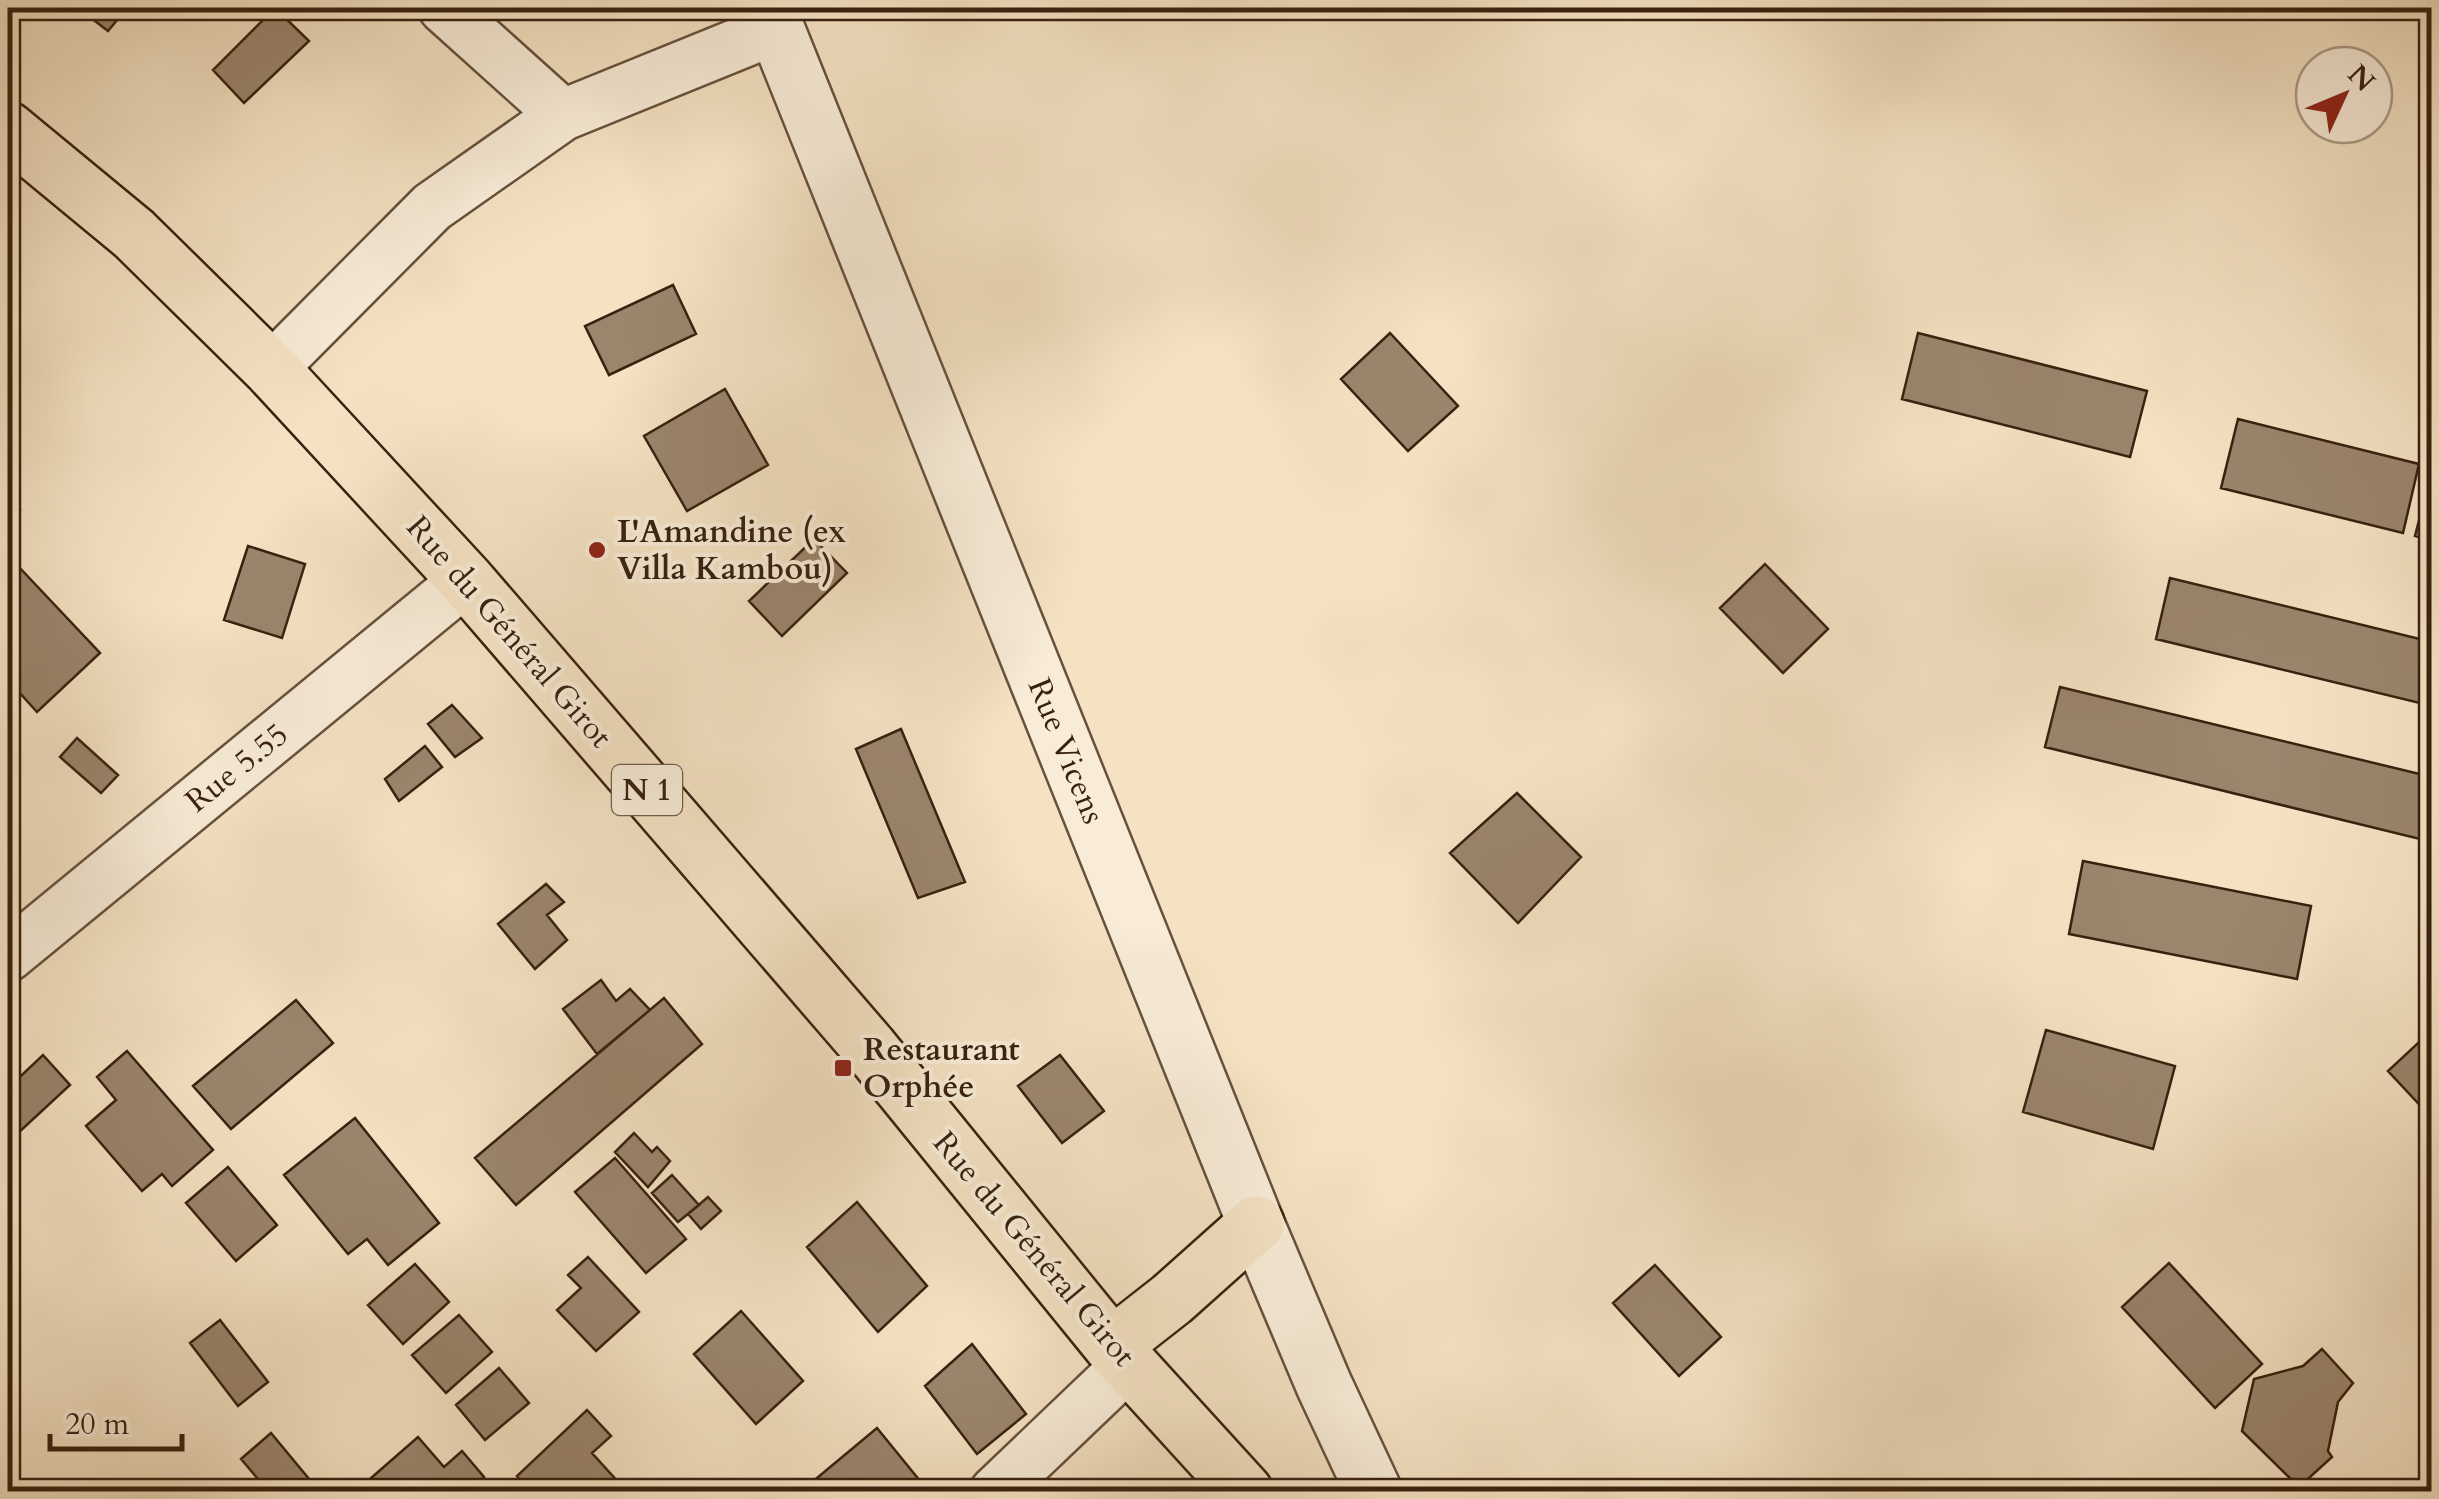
<svg xmlns="http://www.w3.org/2000/svg" width="2439" height="1499" font-family="Cardo,serif">
	<rect width="100%" height="100%" fill="#f4e2c3"/>
	<filter id="stains"><feTurbulence type="fractalNoise" baseFrequency=".002" numOctaves="4"/><feColorMatrix values="0 0 0 0 .2 0 0 0 0 .09 0 0 0 0 .02 0 0 0 .5 -.17"/></filter>
	<radialGradient id="worn" r=".72"><stop offset=".6" stop-color="#630" stop-opacity="0"/><stop offset="1" stop-color="#630" stop-opacity=".3"/></radialGradient>
	<!-- building -->
	<path fill="#9a856d" stroke="#38210f" stroke-width="2.5" d="M78,8H127L108,31Z
		M275,8L309,41L244,103L213,70Z
		M673,285L696,334L609,375L585,326Z
		M1390,333L1458,406L1408,451L1341,379Z
		M1918,333L2147,391L2130,457L1902,399Z
		M725,389L768,465L687,511L644,436Z
		M2238,419L2419,464L2403,533L2221,488Z
		M2432,470V541L2415,536Z
		M8,500L20,510L8,526Z
		M814,539L847,573L782,636L749,601Z
		M248,546L305,564L282,638L224,620Z
		M1765,564L1828,629L1783,673L1720,608Z
		M18,566L100,653L37,712L8,680V576Z
		M2170,578L2432,642V706L2156,639Z
		M2060,687L2432,777V842L2045,747Z
		M452,705L482,738L455,757L428,724Z
		M901,729L965,882L918,898L856,749Z
		M77,738L118,775L101,793L60,757Z
		M425,746L442,767L399,801L385,779Z
		M1517,793L1581,857L1518,923L1450,853Z
		M2083,861L2311,906L2297,979L2069,934Z
		M546,884L564,902L547,915L567,940L535,969L498,924Z
		M601,980L616,1001L630,989L650,1010L597,1054L563,1009Z
		M664,998L702,1044L516,1205L475,1158Z
		M296,1000L333,1043L231,1129L193,1086Z
		M2046,1030L2175,1066L2153,1149L2023,1112Z
		M2432,1030V1118L2388,1071Z
		M127,1051L213,1150L172,1186L162,1174L142,1191L86,1126L116,1100L97,1077Z
		M43,1055L70,1085L16,1135L8,1126V1088Z
		M1060,1055L1104,1111L1062,1143L1018,1086Z
		M355,1118L439,1223L388,1265L367,1239L348,1254L284,1175Z
		M634,1133L652,1152L657,1147L670,1161L648,1187L615,1152Z
		M615,1158L686,1239L646,1273L575,1192Z
		M228,1167L277,1225L236,1261L186,1203Z
		M672,1175L699,1205L678,1222L652,1193Z
		M708,1197L721,1211L701,1229L688,1214Z
		M857,1202L927,1286L878,1332L807,1247Z
		M588,1257L639,1312L596,1351L557,1310L581,1288L568,1275Z
		M2169,1263L2262,1364L2215,1408L2122,1307Z
		M415,1264L449,1302L403,1344L368,1305Z
		M1655,1265L1721,1337L1679,1376L1613,1303Z
		M741,1311L803,1381L756,1424L694,1354Z
		M459,1315L492,1352L446,1393L412,1355Z
		M220,1320L268,1382L238,1406L190,1343Z
		M972,1344L1026,1414L977,1454L925,1386Z
		M2322,1349L2353,1383L2338,1402L2328,1451L2332,1457L2299,1487L2242,1431L2254,1379L2303,1366Z
		M499,1368L529,1403L485,1440L456,1405Z
		M587,1410L611,1436L592,1453L620,1484L612,1492H531L517,1476Z
		M877,1428L929,1492H808L805,1488Z
		M271,1433L319,1491L318,1492H269L241,1459Z
		M418,1437L444,1467L462,1451L484,1477L468,1492H355Z
		M2408,1481L2418,1492H2397Z"/>
	<g fill="none" stroke-linecap="round" stroke-linejoin="round">
		<!-- minor casing -->
		<g stroke="#67513c" stroke-width="55">
			<path id="minor" d="M444,8L563,115
				M271,369L432,207L563,115L775,29
				M8,956L466,580
				M995,1492L1129,1364"/>
		</g>
		<!-- tertiary casing -->
		<g stroke="#67513c" stroke-width="60">
			<path id="tertiary" d="M768,8L1256,1224L1324,1385L1374,1492"/>
		</g>
		<!-- trunk casing -->
		<g stroke="#38210f" stroke-width="60">
			<path id="trunk" d="M8,130L134,234L271,369L466,580L869,1047L1112,1346L1245,1492
				M1112,1346L1172,1299L1256,1224"/>
		</g>
		<!-- minor -->
		<use href="#minor" stroke="#f8ecd8" stroke-width="50"/>
		<!-- tertiary -->
		<use href="#tertiary" stroke="#f8ecd8" stroke-width="55"/>
		<!-- trunk -->
		<use href="#trunk" stroke="#f4e2c3" stroke-width="55"/>
	</g>
	<!-- markers -->
	<g fill="#8f2418" stroke="#f8ecd8" stroke-width="4">
		<circle cx="597" cy="550" r="10"/>
		<rect x="833" y="1058" width="20" height="20" rx="5"/>
	</g>
	<g text-anchor="middle" dominant-baseline="central" stroke-width="8" stroke-linejoin="round" paint-order="stroke">
		<!-- shield labels -->
		<rect fill="#f8ecd8" stroke="#725e4b" stroke-width="2.5" x="612" y="765" width="70" height="50" rx="8"/>
		<g font-size="30" font-weight="bold" fill="#38210f">
			<text x="647" y="790">N 1</text>
		</g>
		<!-- poi labels -->
		<g font-size="32" font-weight="bold" fill="#38210f" stroke="#f8ecd8" text-anchor="start">
			<text x="617" y="532">L'Amandine (ex<tspan x="617" dy="37">Villa Kambou)</tspan></text>
			<text x="863" y="1050">Restaurant<tspan x="863" dy="37">Orphée</tspan></text>
		</g>
		<!-- street labels -->
		<g font-size="32" fill="#38210f" stroke="#f8ecd8">
			<text transform="translate(509 632) rotate(49)">Rue du Général Girot</text>
			<text transform="translate(1066 751) rotate(68)">Rue Vicens</text>
			<text transform="translate(237 768) rotate(-39)">Rue 5.55</text>
			<text transform="translate(1034 1249) rotate(50)">Rue du Général Girot</text>
		</g>
	</g>
	<!-- margin -->
	<rect width="2439" height="1499" fill="none" stroke="#f4e2c3" stroke-width="40"/>
	<rect x="10" y="10" width="2419" height="1479" fill="none" stroke="#38210f" stroke-width="5"/>
	<rect x="20" y="20" width="2399" height="1459" fill="none" stroke="#38210f" stroke-width="2.5"/>
	<!-- north arrow -->
	<g transform="translate(2344 95) rotate(46)"><circle r="48" fill="#f8ecd8" stroke="#ab9b88" stroke-width="2.5"/>
	<path d="M0-8L18 38L0 25L-18 38Z" fill="#8f2418"/>
	<text y="-15" font-size="28" font-weight="bold" text-anchor="middle" fill="#38210f">N</text>
	</g>
	<!-- scale -->
	<path d="M50 1434v15h132v-15" fill="none" stroke="#38210f" stroke-width="5"/>
	<text x="65" y="1434" font-size="30" fill="#38210f" stroke="#f8ecd8" stroke-width="8" paint-order="stroke">20 m</text>
	<rect width="100%" height="100%" filter="url(#stains)"/>
	<rect width="100%" height="100%" fill="url(#worn)"/>
</svg>
